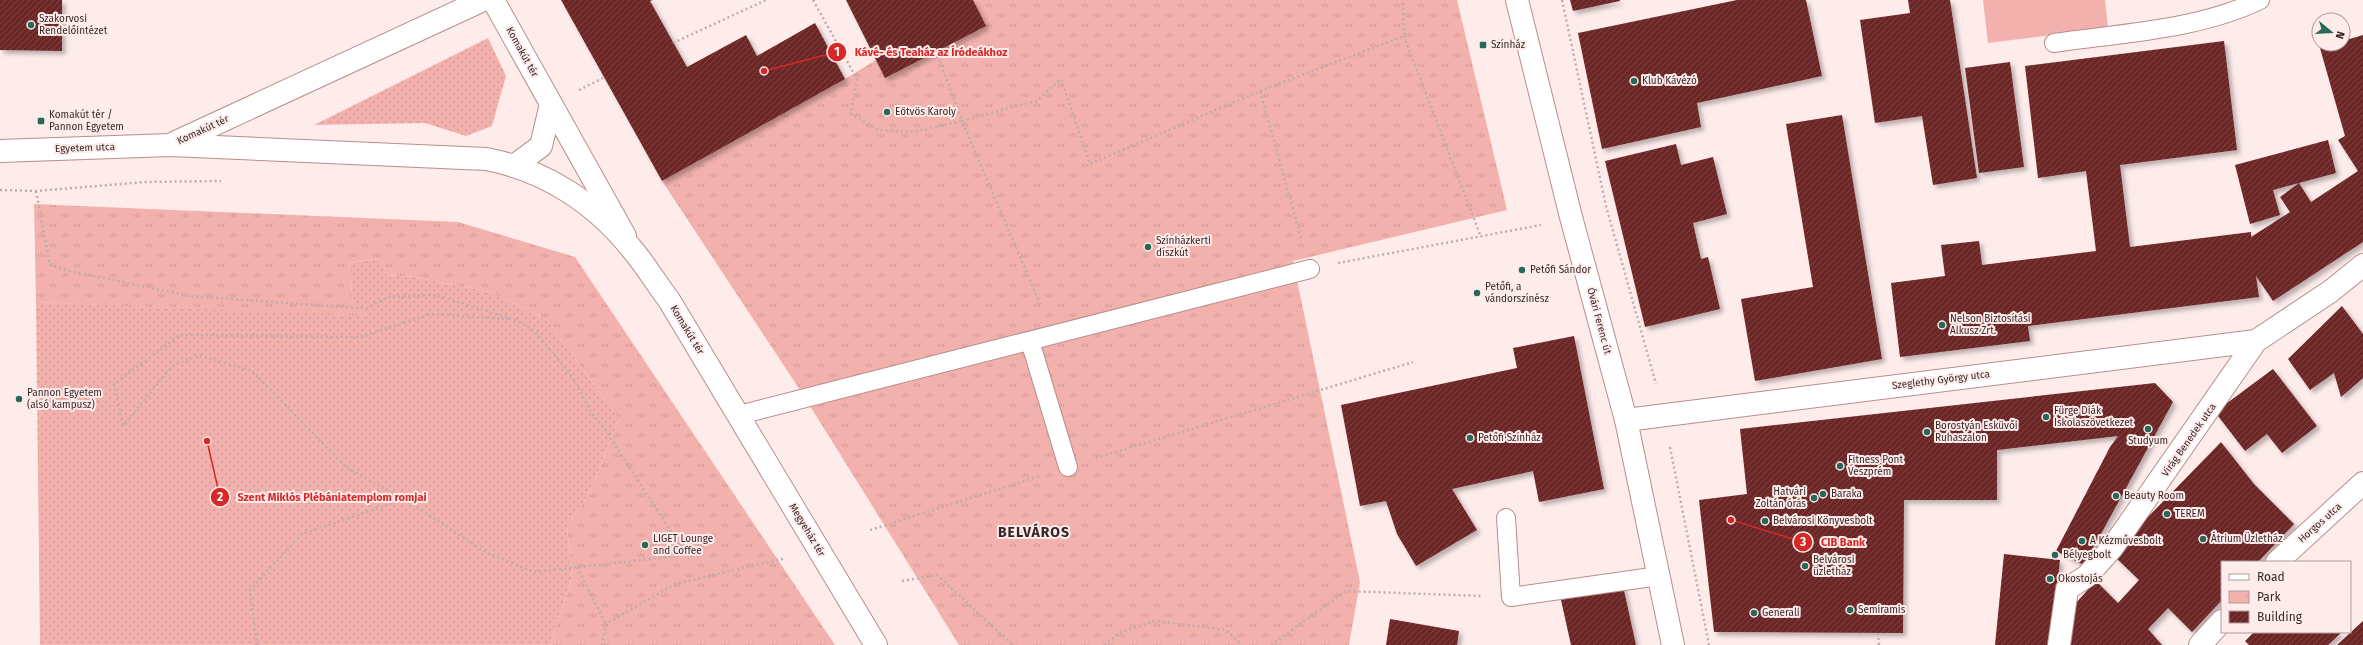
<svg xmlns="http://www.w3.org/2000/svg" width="2363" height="645" font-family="'Fira Sans',sans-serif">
	<defs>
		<pattern id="grass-dots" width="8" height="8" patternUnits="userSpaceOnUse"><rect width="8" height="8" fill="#f2b1ad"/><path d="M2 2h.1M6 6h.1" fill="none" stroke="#d09895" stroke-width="1.8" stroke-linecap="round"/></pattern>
		<pattern id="park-tufts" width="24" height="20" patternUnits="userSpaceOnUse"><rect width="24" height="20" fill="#f2b1ad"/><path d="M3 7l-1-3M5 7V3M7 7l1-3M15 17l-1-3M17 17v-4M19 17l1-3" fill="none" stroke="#d09895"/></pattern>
		<pattern id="building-hatch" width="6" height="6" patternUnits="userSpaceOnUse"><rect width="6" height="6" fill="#6c2527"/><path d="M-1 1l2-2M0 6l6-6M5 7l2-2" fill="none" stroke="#7d4445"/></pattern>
		<filter id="shadow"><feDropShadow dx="3.5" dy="3.5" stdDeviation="2" flood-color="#0004"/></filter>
	</defs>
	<rect width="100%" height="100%" fill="#feeceb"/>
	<!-- grass -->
	<path fill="url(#grass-dots)" d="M488,38L506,76L492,126L466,136L425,123L314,125Z
		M380,258L387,275L414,277L490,292L547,320L619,419L589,494L567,526L572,578L550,645H40L36,302L363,315L353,302L349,263Z"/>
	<!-- park -->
	<path fill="url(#park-tufts)" d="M973,0H1457L1507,210L1293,261L1360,582L1349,645H959L800,390L662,181L845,79Z
		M34,204L458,222L575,257L835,645H550L572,578L567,526L589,494L619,419L547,320L490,292L414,277L387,275L380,258L349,263L353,302L364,316L36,302Z"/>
	<!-- garden -->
	<path fill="#f2b1ad" d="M1983,0H2105L2108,28L1988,43Z"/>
	<!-- building -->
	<path fill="url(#building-hatch)" filter="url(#shadow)" d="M0,0H62V51L0,50Z
		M561,0H653L650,1L687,67L746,35L757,56L815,23L845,79L662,181Z
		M846,0H973L986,26L885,78Z
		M1570,0H1620V1L1573,11Z
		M1737,0H1806L1822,76L1697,103L1701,127L1602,149L1578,33Z
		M1908,0H1950L1977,178L1933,185L1922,116L1875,123L1860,20L1910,13Z
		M2363,35V242L2273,301L2256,276L2259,297L2028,326L2030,341L1900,357L1891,283L1945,276L1941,245L1979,241L1982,265L2096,251L2086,171L2038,178L2025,66L2224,41L2237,150L2120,165L2130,247L2251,232V237L2290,212L2280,197L2299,183L2311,202L2358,171L2338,140L2345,136L2320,48L2332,44H2343V41Z
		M2010,62L2024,167L1979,173L1965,68Z
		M1842,115L1882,359L1755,381L1741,299L1813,287L1786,124Z
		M2328,140L2336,173L2273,190L2280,215L2250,224L2235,165Z
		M1676,144L1681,165L1713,157L1727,214L1693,223L1701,259L1708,257L1720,309L1645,327L1605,161Z
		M2342,306L2363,334V378L2341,397L2334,373L2310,390L2288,359Z
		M1574,336L1604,489L1539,502L1533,471L1452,489L1477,530L1416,566L1397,534L1386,501L1360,506L1341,405L1517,368L1513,348Z
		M2273,369L2317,426L2282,453L2267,434L2245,451L2215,412Z
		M2155,383L2173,402L2084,565L2056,551L2110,447L2118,436L1997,450V500H1904L1903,633L1714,632L1699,500L1747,494L1740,429Z
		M2221,442L2254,484L2294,524L2258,562H2222V600L2192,632L2168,608L2148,629L2162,645H2069L2074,605L2096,581L2118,603L2139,580L2112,554Z
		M2004,554L2060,560L2051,645H1995Z
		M1623,586L1636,645H1571L1561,600Z
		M1390,619L1459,631L1457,645H1386Z
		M2363,621V645H2337Z
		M2254,632H2342L2328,645H2249L2245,641Z"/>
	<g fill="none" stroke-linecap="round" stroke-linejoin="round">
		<!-- service casing -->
		<g stroke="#b78e8c" stroke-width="20">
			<path id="service" d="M2054,43C2122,33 2197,30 2260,0
				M1030,341L1068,467
				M739,415L1310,269
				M1506,518L1511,597L1659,576"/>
		</g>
		<!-- minor casing -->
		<g stroke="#b78e8c" stroke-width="24">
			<path id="minor" d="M493,0L625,236
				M514,166L541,146L551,104
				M1626,420L2256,341
				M2277,562L2363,483
				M2059,645L2067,589L2087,576L2112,548L2256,341L2331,291L2363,265
				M2200,645L2222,621"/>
		</g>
		<!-- tertiary casing -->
		<g stroke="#b78e8c" stroke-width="24">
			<path id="tertiary" d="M174,143L483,0
				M0,151L171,145L486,159C544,170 594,202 631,248C645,264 656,283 669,300L876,645"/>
		</g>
		<!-- secondary casing -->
		<g stroke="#b78e8c" stroke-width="24">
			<path id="secondary" d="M1517,0L1571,217L1626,420L1673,645"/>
		</g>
		<!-- path -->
		<path stroke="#beadac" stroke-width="2.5" stroke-dasharray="2 3" stroke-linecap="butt" d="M813,0L857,79L851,114L878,130L913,132L962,121L1041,306
			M1562,0L1606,206L1656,384
			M1404,36L1481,237
			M673,43L766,0
			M936,51L962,121L1036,101L1061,79L1090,164L1260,91L1302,241
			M579,90L603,78
			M1260,91L1404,36L1403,0
			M0,190L36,191L145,182L221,181
			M36,191L50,265L69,271L191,296L356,308H367L388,297L435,295L516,320L536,332L573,378L592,414L604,428L686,555L534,572L487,553L404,499L347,468L252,371L199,355L172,366L123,426
			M1338,263L1541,225
			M123,425L114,384L180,335L360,337L431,314L511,319
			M1670,447L1709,645
			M1096,458L1413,362
			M870,530L1040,476
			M577,567L606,624
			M902,581L937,575L1013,645
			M1878,633L1879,645
			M257,645L250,590L302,534L404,499
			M602,645L606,624L675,584L786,558
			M1104,645L1121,632L1155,621L1226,630L1242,645
			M1271,645L1346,591L1481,596"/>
		<!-- service -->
		<use href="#service" stroke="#fff" stroke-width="18"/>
		<!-- minor -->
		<use href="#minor" stroke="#fff" stroke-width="22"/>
		<!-- tertiary -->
		<use href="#tertiary" stroke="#fff" stroke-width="22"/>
		<!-- secondary -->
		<use href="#secondary" stroke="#fff" stroke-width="22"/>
	</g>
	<!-- markers -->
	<g fill="#286856" stroke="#feeceb" stroke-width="1.5">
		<circle cx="31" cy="25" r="4"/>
		<rect x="1479" y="41" width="8" height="8" rx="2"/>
		<circle cx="1634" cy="81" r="4"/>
		<circle cx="887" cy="112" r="4"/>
		<rect x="37" y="117" width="8" height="8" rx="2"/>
		<circle cx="1148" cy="247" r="4"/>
		<circle cx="1522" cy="270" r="4"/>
		<circle cx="1477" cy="293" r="4"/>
		<circle cx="1942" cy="325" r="4"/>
		<circle cx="19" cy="399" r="4"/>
		<circle cx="2046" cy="417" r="4"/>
		<circle cx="2148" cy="429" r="4"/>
		<circle cx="1927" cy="432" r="4"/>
		<circle cx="1470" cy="438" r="4"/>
		<circle cx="1840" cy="466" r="4"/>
		<circle cx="1823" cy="494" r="4"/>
		<circle cx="2116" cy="496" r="4"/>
		<circle cx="1814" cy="498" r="4"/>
		<circle cx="2167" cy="514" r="4"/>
		<circle cx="1765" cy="521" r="4"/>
		<circle cx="2203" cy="539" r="4"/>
		<circle cx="2082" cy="541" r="4"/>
		<circle cx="645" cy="545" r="4"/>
		<circle cx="2055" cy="555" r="4"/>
		<circle cx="1805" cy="566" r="4"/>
		<circle cx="2050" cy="579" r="4"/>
		<circle cx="1850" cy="610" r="4"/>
		<circle cx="1754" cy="613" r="4"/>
	</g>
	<g text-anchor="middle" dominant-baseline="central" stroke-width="4" stroke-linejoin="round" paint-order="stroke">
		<!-- poi labels -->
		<g font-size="10" fill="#362625" stroke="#feeceb" text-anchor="start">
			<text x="39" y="19">Szakorvosi<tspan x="39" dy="12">Rendelőintézet</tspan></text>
			<text x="1491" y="45">Színház</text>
			<text x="1642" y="81">Klub Kávézó</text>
			<text x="895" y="112">Eötvös Karoly</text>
			<text x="49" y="115">Komakút tér /<tspan x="49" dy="12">Pannon Egyetem</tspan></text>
			<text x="1156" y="241">Színházkerti<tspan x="1156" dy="12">díszkút</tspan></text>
			<text x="1530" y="270">Petőfi Sándor</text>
			<text x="1485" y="287">Petőfi, a<tspan x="1485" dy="12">vándorszínész</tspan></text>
			<text x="1950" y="319">Nelson Biztosítási<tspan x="1950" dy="12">Alkusz Zrt.</tspan></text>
			<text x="27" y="393">Pannon Egyetem<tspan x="27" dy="12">(alsó kampusz)</tspan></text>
			<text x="2054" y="411">Fürge Diák<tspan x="2054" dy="12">Iskolaszövetkezet</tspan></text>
			<text x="1935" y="426">Borostyán Esküvői<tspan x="1935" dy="12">Ruhaszalon</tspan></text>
			<text x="1478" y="438">Petőfi Színház</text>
			<text x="2148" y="441" text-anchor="middle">Studyum</text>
			<text x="1848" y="460">Fitness Pont<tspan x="1848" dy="12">Veszprém</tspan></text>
			<text x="1806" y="492" text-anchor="end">Hatvári<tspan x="1806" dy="12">Zoltán órás</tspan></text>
			<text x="1831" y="494">Baraka</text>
			<text x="2124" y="496">Beauty Room</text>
			<text x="2175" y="514">TEREM</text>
			<text x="1773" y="521">Belvárosi Könyvesbolt</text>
			<text x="653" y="539">LIGET Lounge<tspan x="653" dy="12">and Coffee</tspan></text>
			<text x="2211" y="539">Átrium Üzletház</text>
			<text x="2090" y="541">A Kézművesbolt</text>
			<text x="2063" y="555">Bélyegbolt</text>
			<text x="1813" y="560">Belvárosi<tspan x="1813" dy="12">üzletház</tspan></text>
			<text x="2058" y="579">Okostojás</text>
			<text x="1858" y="610">Semiramis</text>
			<text x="1762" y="613">Generali</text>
		</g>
		<!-- street labels -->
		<g font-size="10" fill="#362625" stroke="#feeceb">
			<text transform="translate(522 52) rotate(61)">Komakút tér</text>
			<text transform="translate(203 130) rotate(-25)">Komakút tér</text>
			<text transform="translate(85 148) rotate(-2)">Egyetem utca</text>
			<text transform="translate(1599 321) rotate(75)">Óvári Ferenc út</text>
			<text transform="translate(687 330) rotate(59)">Komakút tér</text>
			<text transform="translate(1941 380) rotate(-7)">Szeglethy György utca</text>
			<text transform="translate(2189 440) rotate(-55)">Virág Benedek utca</text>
			<text transform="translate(2320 523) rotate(-42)">Horgos utca</text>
			<text transform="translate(807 530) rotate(59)">Megyeház tér</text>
		</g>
		<!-- district labels -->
		<g font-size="14" font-weight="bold" letter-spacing="1" fill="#362625" stroke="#feeceb">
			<text x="1034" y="532">BELVÁROS</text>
		</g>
	</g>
	<!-- callouts -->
	<path fill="none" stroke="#d62828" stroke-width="1.5" d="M764 71L837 52M207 441L220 497M1731 520L1803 542"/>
	<g fill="#d62828" stroke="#feeceb" stroke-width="1.5">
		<circle cx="764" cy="71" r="4"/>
		<circle cx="207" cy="441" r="4"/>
		<circle cx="1731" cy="520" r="4"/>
		<circle cx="837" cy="52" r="10"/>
		<circle cx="220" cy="497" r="10"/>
		<circle cx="1803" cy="542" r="10"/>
	</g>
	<g font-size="12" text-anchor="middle" font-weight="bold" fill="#fff">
		<text x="837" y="56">1</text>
		<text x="220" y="501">2</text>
		<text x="1803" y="546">3</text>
	</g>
	<g font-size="11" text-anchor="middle" font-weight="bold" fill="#d62828" stroke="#feeceb" stroke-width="4" stroke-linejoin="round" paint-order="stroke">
		<text x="931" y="56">Kávé- és Teaház az Íródeákhoz</text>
		<text x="332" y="501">Szent Miklós Plébániatemplom romjai</text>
		<text x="1843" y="546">CIB Bank</text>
	</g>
	<!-- legend -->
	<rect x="2221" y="561" width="130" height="72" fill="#feeceb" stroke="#ae9d9c"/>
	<rect x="2229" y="574" width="20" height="6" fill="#ffffff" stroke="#ae9d9c"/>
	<text x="2257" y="581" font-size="12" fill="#362625">Road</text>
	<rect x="2229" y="591" width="20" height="12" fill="url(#park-tufts)" stroke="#ae9d9c"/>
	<text x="2257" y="601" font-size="12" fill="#362625">Park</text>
	<rect x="2229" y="611" width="20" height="12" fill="url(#building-hatch)" stroke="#ae9d9c"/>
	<text x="2257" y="621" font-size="12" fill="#362625">Building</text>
	<!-- north arrow -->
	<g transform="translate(2331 32) rotate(108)"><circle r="19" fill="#feeceb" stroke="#ae9d9c"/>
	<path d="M0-3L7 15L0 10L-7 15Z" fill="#286856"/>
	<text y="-6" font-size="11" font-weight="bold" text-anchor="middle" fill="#362625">N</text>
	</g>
</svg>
